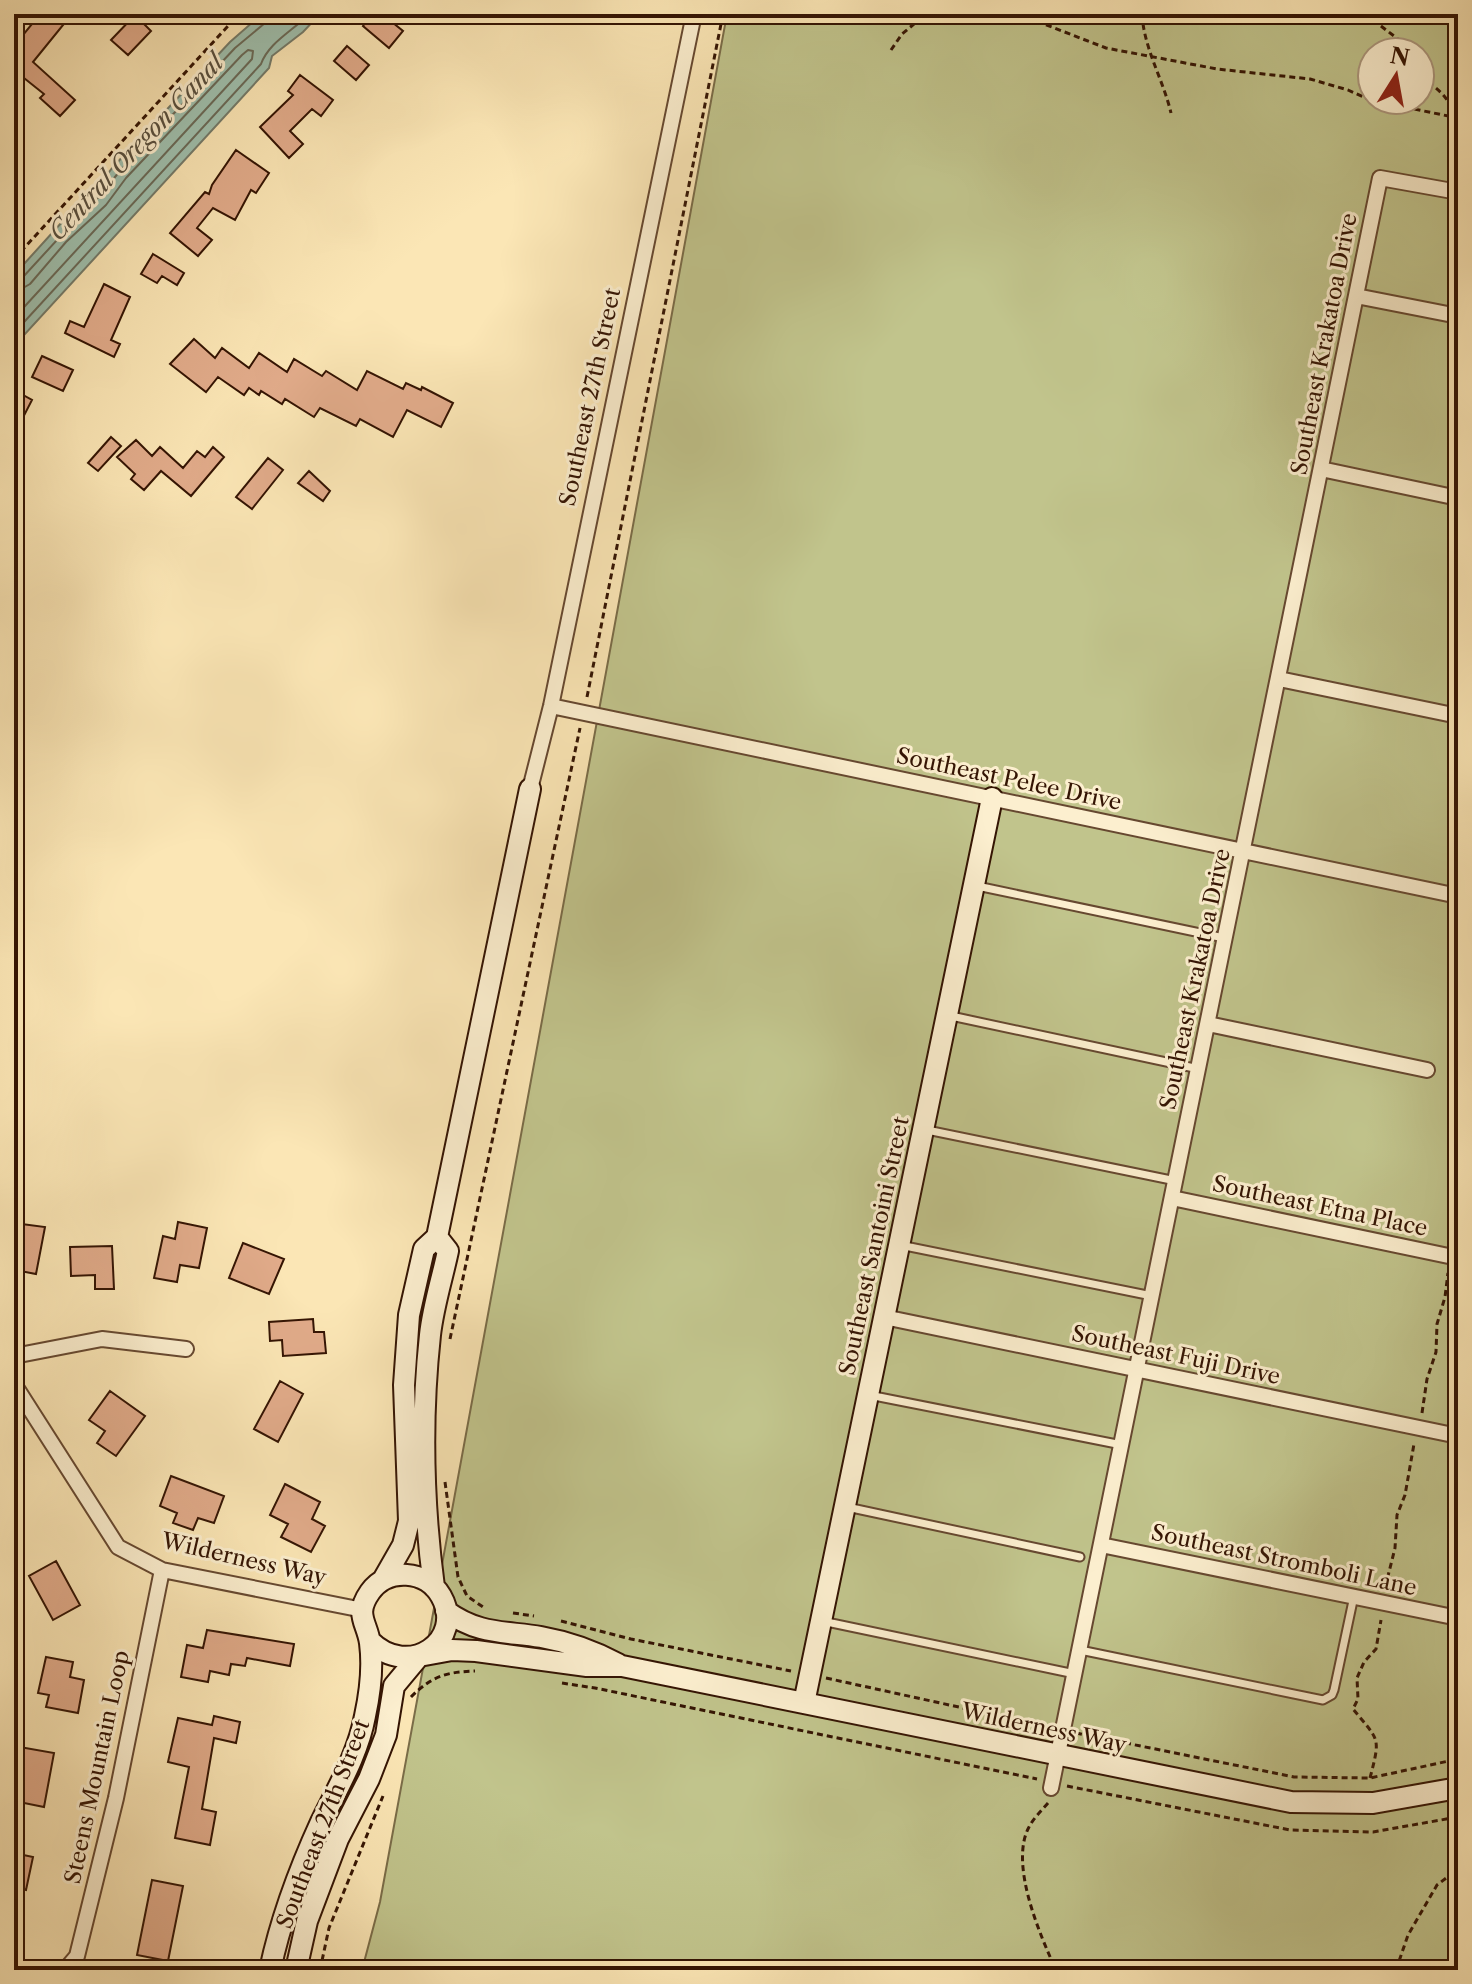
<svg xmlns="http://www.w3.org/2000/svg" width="1472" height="1984" font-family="'Libre Caslon Text',serif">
	<rect width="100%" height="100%" fill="#fbe6b5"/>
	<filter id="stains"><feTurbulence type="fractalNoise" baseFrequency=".0025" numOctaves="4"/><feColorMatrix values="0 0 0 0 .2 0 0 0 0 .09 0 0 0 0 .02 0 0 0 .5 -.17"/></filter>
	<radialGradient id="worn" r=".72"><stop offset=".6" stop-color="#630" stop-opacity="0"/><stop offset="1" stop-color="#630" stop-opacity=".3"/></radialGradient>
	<!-- green -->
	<path fill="#c1c48c" stroke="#7a6c48" stroke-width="2" fill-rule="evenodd" d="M727,14H1458V1970H362L380,1902ZM1372,52H1420V100H1372Z"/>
	<!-- water -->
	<path fill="#9fc0ae" stroke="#747b6a" stroke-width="2" d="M262,14H320L303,32L272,56L269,68L14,346V275L72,211V207L92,194L113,167L230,42Z"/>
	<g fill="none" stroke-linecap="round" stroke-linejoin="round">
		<!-- shore -->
		<path stroke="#6a6a58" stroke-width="2" d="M14,279L23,277L91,203L98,198L119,172L235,48L265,23L267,14
			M14,290L23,288L30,284L66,242L106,205L126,178L242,55L248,50L253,51L252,59L14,318
			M14,333L261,64C269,42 293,31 309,14"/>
	</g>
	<!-- building -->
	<path fill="#e1ab8a" stroke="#341403" stroke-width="2" d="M40,14H72L33,62L75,100L60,116L40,98L44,94L14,70V46Z
		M372,14H382L403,31L389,48L363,26Z
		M135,15L151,31L128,55L111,40Z
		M347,46L369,65L356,80L334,61Z
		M300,75L333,100L321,116L312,109L290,131L303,144L289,158L260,127L293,95L288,91Z
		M236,150L269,173L256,193L251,190L235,220L213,208L197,228L212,240L198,256L170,233L205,192L209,194L212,185Z
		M153,254L184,273L177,285L162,276L157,283L141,274Z
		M104,284L130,297L111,340L120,344L114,357L65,333L70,321L84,327Z
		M194,339L215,358L222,348L249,368L259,353L287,372L294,359L322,376L326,371L357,390L367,371L403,389L406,383L421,390L422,387L453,403L441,427L407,410L393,437L360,419L356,426L320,408L314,417L285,399L282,404L261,391L259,395L249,388L244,395L218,377L206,392L170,364Z
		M42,356L73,370L63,391L32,377Z
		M14,390L32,400L14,435Z
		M111,437L121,446L98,471L88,463Z
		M136,440L152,456L160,447L183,468L197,451L205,457L213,447L224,457L191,496L161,471L144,490L131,479L135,474L117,457Z
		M268,458L283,470L252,509L236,497Z
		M309,471L330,491L323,501L298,483Z
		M178,1222L207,1228L199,1268L180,1265L177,1282L154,1278L163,1236L175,1239Z
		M14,1223L45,1227L36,1274L15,1270Z
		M243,1243L284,1259L269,1294L229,1278Z
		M112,1246L114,1289H95V1275L71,1276L70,1247Z
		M313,1319L314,1332H324L326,1353L283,1356L282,1340L270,1341L269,1322Z
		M280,1381L303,1394L278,1442L254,1429Z
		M110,1391L145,1416L116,1456L97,1443L105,1431L89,1420Z
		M171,1476L224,1496L214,1523L198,1518L193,1530L173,1523L177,1513L160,1506Z
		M285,1484L320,1502L312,1519L325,1526L311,1552L281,1537L288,1524L270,1515Z
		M56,1561L80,1605L53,1620L29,1576Z
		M207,1630L294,1644L290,1666L247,1658L245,1666L231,1664L229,1675L210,1671L208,1682L181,1677L187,1645L203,1648Z
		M46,1657L73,1662L70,1677L84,1680L78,1713L46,1707L49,1695L38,1693Z
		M214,1716L240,1722L236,1743L214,1738L202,1809L216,1812L210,1845L175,1838L189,1767L168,1762L178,1718L212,1725Z
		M14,1746L54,1753L44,1807L14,1801Z
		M14,1853L33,1857L26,1890L14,1887Z
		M152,1880L183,1886L168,1961L137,1955Z"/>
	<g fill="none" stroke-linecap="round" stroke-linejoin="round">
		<!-- lane casing -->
		<g stroke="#664830" stroke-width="11">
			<path id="lane" d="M977,886L1224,938
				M951,1016L1199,1069
				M927,1130L1176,1181
				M900,1245L1152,1296
				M869,1395L1122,1445
				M847,1507L1080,1557
				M822,1621L1075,1674
				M1080,1650L1323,1700L1332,1695L1334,1690L1354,1596"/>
		</g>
		<!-- street casing -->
		<g stroke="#664830" stroke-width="18">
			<path id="street" d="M1356,296L1458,316
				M1321,469L1458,498
				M1279,679L1458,716
				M551,706L1458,896
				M530,789L551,706L694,14
				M1208,1024L1427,1070
				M1172,1198L1458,1258
				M884,1317L1458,1436
				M14,1356L102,1339L186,1349
				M14,1384L118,1547L162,1570L363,1610
				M1101,1545L1458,1618
				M1051,1788L1380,178L1458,192
				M65,1970L77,1956L116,1798L162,1570"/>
		</g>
		<!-- secondary casing -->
		<g stroke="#341403" stroke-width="24">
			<path id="secondary" d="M437,1237L530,789
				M383,1580L403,1545L409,1521L404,1385L409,1315L424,1249L437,1237
				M434,1587C423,1504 421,1418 430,1335C433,1307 442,1279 448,1251L437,1237
				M446,1611C479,1635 505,1631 541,1637C569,1642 594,1651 618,1664
				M804,1703L992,798
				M270,1970C281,1918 299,1870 321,1822C338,1787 358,1754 365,1716C370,1693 373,1666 370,1643C367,1622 354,1615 370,1592C388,1567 426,1570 441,1596C466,1640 409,1680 370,1641
				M296,1970L307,1921L338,1839L369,1779L386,1735L394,1686L419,1656L452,1650L476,1651L587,1666H622L1291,1802L1373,1803L1458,1788"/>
		</g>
		<!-- path -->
		<path stroke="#341403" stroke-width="3" stroke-dasharray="6 4" stroke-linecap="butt" d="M1018,14L1106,48L1217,69L1310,79L1348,90L1370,100L1458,118
			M1142,14C1144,49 1163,79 1171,113
			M1365,14L1402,42L1406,52
			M891,50L902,34L926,14
			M1420,76C1436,88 1450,96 1454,117
			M14,259L239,14
			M587,697L723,14
			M1456,1242L1458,1233
			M450,1339L580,728
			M1422,1413L1427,1379L1436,1352L1437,1324L1445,1297L1448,1273
			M445,1482L458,1577L467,1596L486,1609
			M1385,1588L1395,1548L1397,1515L1405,1495L1414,1444
			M513,1613L534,1616
			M561,1621L631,1639L791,1671
			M826,1678L1050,1727
			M562,1683L595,1688L1037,1779
			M411,1697C432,1676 446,1672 475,1671
			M1076,1733L1294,1777L1370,1778L1458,1759
			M1370,1778C1381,1736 1379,1741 1353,1709L1358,1699L1357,1678L1364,1662L1376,1649L1381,1620
			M1067,1786L1290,1830L1373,1832L1458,1817
			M1048,1803C1041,1811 1033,1819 1029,1827C1009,1864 1040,1935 1056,1970
			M320,1970L329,1928L383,1796
			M1396,1970L1408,1935L1437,1885L1458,1869"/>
		<!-- lane -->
		<use href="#lane" stroke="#fcefcf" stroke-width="7"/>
		<!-- street -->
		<use href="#street" stroke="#fcefcf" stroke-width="14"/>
		<!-- secondary -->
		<use href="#secondary" stroke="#fcefcf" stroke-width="20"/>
	</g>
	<g text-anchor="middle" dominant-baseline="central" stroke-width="6" stroke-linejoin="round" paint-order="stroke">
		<!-- street labels -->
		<g font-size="22" fill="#341403" stroke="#fcefcf">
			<text transform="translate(1324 344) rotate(-79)">Southeast Krakatoa Drive</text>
			<text transform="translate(590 397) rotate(-78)">Southeast 27th Street</text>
			<text transform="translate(1009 779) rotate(12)">Southeast Pelee Drive</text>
			<text transform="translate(1195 979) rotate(-78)">Southeast Krakatoa Drive</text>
			<text transform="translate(1320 1206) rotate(12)">Southeast Etna Place</text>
			<text transform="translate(874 1246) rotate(-78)">Southeast Santoini Street</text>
			<text transform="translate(1176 1355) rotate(12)">Southeast Fuji Drive</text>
			<text transform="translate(244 1559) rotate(13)">Wilderness Way</text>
			<text transform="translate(1284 1560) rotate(12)">Southeast Stromboli Lane</text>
			<text transform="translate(1044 1728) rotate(12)">Wilderness Way</text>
			<text transform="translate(97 1767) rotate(-78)">Steens Mountain Loop</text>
			<text transform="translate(323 1824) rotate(-69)">Southeast 27th Street</text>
		</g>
		<!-- water labels -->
		<g font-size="24" font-style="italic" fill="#59503f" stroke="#fcefcf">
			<text transform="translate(136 147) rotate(-47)">Central Oregon Canal</text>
		</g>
	</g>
	<!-- margin -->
	<rect width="1472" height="1984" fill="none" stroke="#fbe6b5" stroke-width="48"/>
	<rect x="16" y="16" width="1440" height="1952" fill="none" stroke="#341403" stroke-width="4"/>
	<rect x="24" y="24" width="1424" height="1936" fill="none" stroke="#341403" stroke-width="2"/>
	<!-- north arrow -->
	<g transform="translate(1396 76) rotate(11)"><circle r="38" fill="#fcefcf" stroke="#ac977d" stroke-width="2"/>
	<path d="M0-6L14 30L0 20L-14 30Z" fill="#8f2418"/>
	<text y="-12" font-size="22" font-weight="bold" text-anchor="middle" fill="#341403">N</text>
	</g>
	<rect width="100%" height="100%" filter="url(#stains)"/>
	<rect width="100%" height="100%" fill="url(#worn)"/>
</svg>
